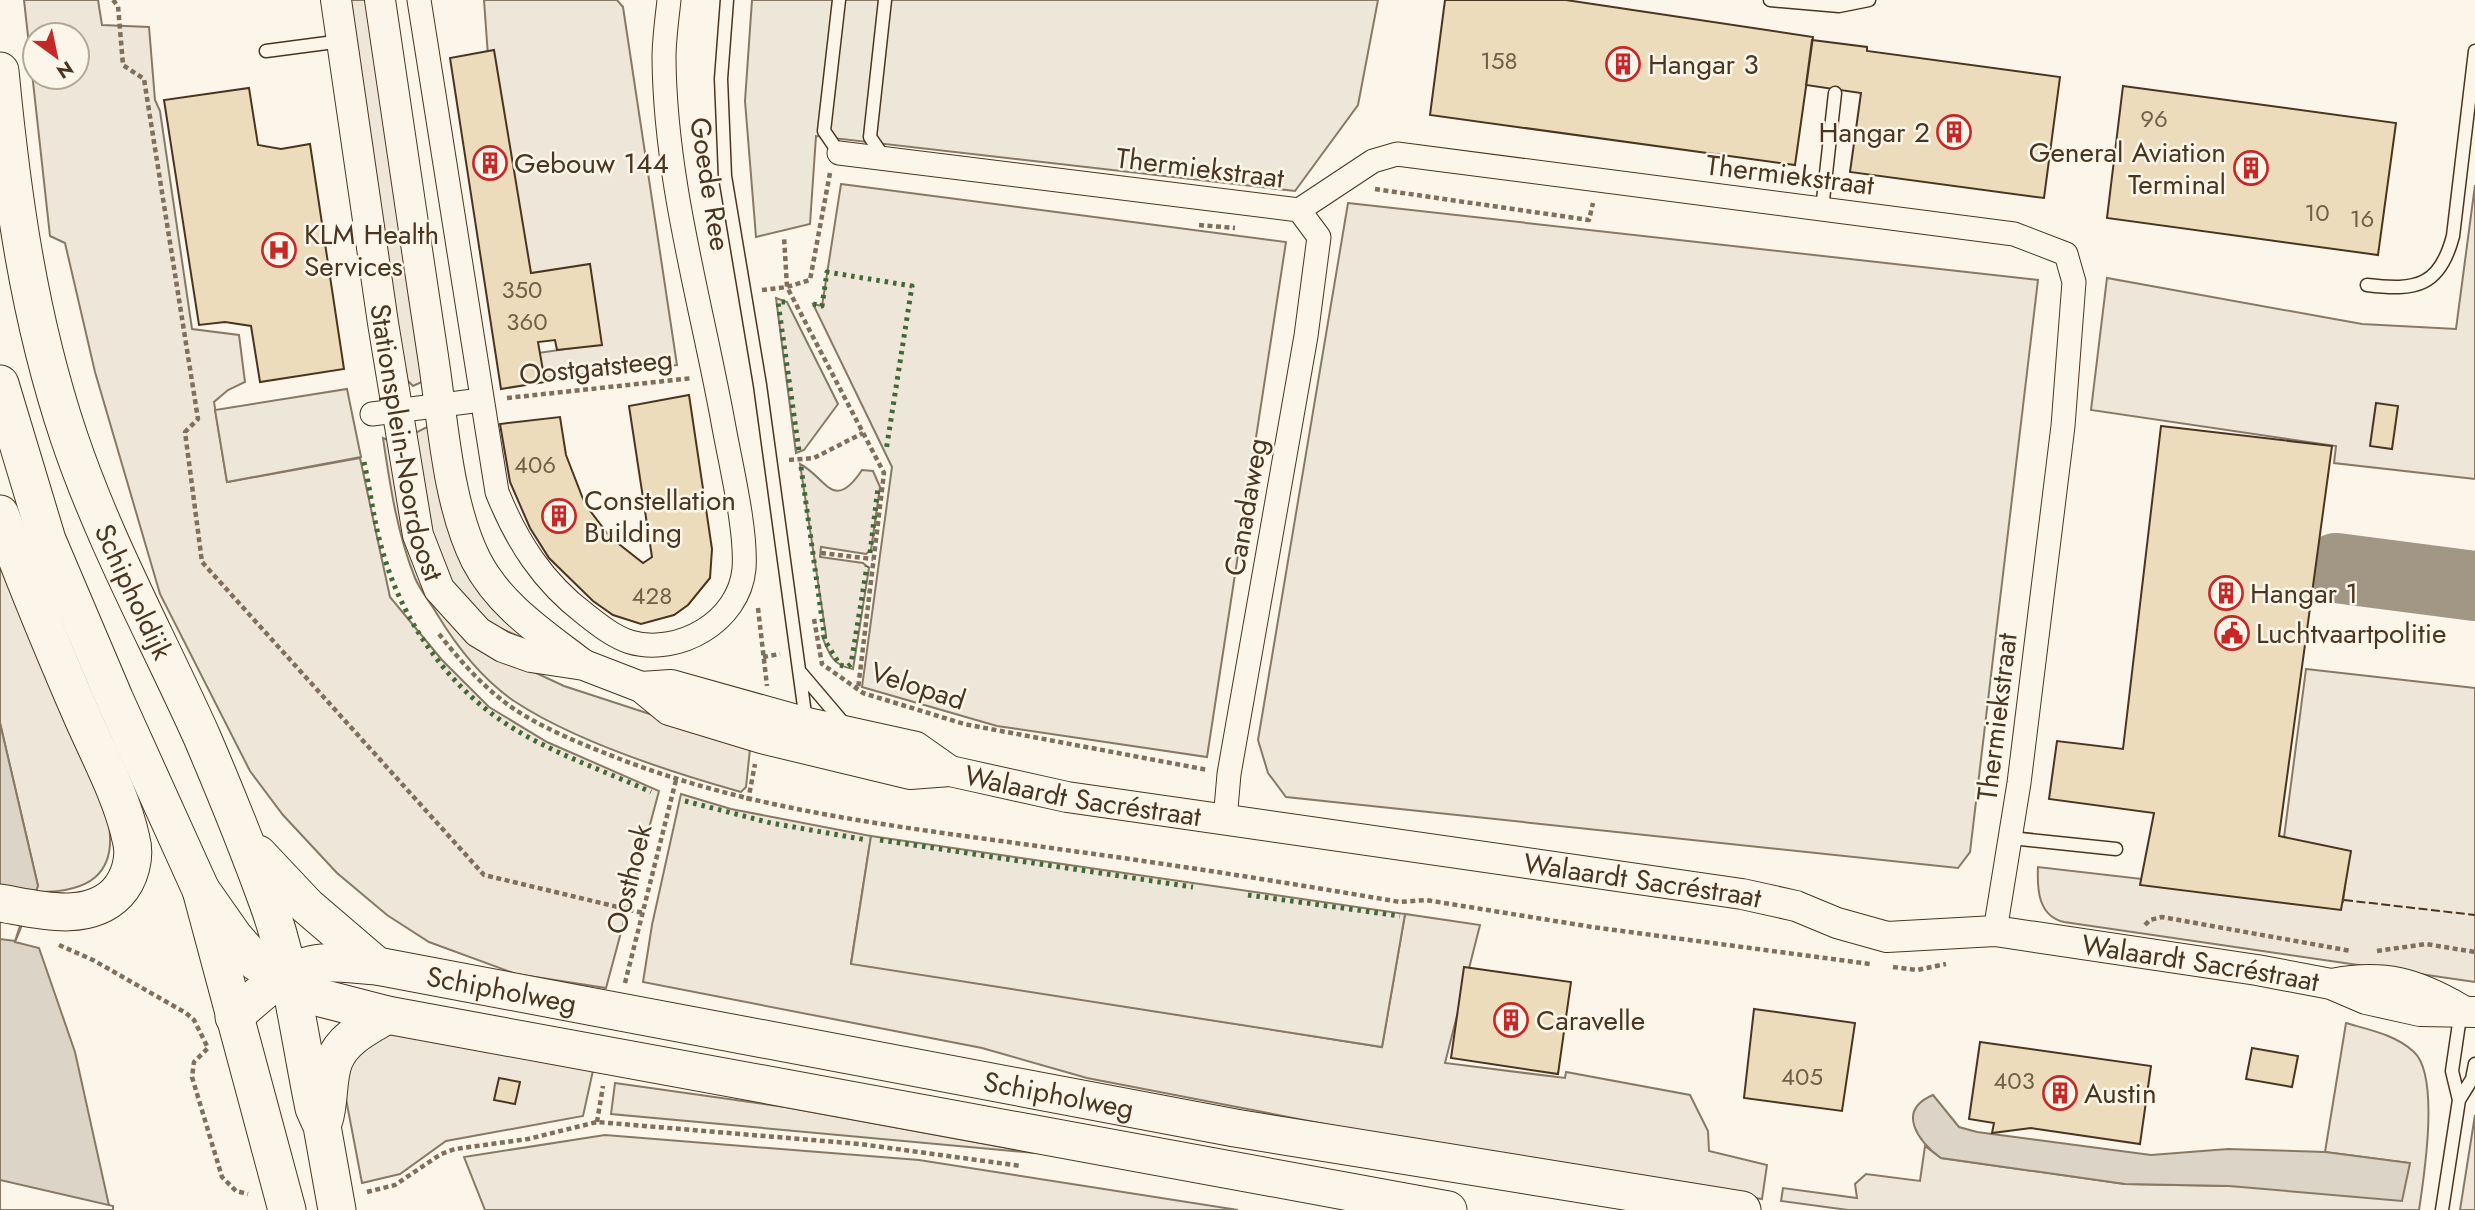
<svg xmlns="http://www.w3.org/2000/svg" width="2475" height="1210" font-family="Jost,sans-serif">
	<rect width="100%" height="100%" fill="#fbf6e9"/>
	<!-- green -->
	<path fill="#ede6d9" stroke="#887966" stroke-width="2" fill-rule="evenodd" d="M24,0H98L102,25L149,27L155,100L160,111L192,329L239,335L245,382L228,390L214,402L227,482L360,458L390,597L442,660L489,707L547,742L659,791L606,988L516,974L429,942L387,915L337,873L283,815L250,771L160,594L95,372L65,243L50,236ZM35,35H77V77H35Z
		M348,0H368L424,381L413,386L405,378Z
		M484,0H617L623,7L677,365L542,378L538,353L600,344L526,282L488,56Z
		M841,184L1286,242L1207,757L997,726L862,687L892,467L813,304L822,306Z
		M2475,185V479L2334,463L2336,446L2091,410L2107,278L2362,324L2456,329Z
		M1348,203L2038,280L1970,852L1958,868L1286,797L1268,773L1258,740Z
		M776,298L787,302L838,404L804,450L796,453Z
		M427,427L432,429L450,529L536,644L486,622L464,600L437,560L415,433Z
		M383,438L395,443L424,579L510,661L564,686L748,746L750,749L746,787L741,792C670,772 576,742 514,701C482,679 457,647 437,614C430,602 420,590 415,578C397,533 390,485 383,438Z
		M800,464C825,476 833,514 862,470L873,471L880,487L871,550L866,554L821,547L820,557L863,563L869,568L853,669C833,666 829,654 822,636L826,635Z
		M0,561L108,819C119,876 87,893 35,892L38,886L0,723Z
		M2306,669L2475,688V982L2064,922C2038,916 2037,889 2038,867L2343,902L2349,854L2283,845Z
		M681,794L731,809L871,836L851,963L1382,1047L1405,914L1480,925L1445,1063L1565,1078L1566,1072L1690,1095L1708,1131L1709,1151L1767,1165L1762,1199L1552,1168L1087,1078L982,1048L643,982L652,925Z
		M2346,1023C2370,1030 2396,1035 2414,1052C2440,1076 2424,1177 2419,1210H1848L1781,1201L1783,1188L1857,1198L1855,1184L1866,1174L1920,1181L1925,1146L1941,1158L2125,1184L2229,1186L2409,1163L2325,1152Z
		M392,1033L594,1066L583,1116L446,1141L400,1174L362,1183L342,1078L362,1048Z
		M615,1083L785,1107L1035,1153L611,1114Z
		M2475,1115V1210H2460Z
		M605,1135L919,1160L1238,1210H485L464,1157Z"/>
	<!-- parking -->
	<path fill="#ede7d9" stroke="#887966" stroke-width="2" d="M752,0H1378L1358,105L1295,191L816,136L810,224L756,237L745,101Z
		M347,389L361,457L227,482L215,410Z
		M871,836L1405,914L1382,1047L851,964Z"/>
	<!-- water -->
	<path fill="#dcd4c6" stroke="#887966" stroke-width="2" d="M0,723L38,886L15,942L39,948L75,1052L110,1210H0Z
		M1933,1095L1959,1127L1977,1132L2151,1155L2228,1149L2325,1152L2410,1163L2402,1201L2229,1186L2125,1184L1941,1158C1919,1142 1895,1111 1933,1095Z"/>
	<!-- pier -->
	<path fill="#fbf6e9" stroke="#887966" stroke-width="2" d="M0,889L22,920L15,941L0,939Z
		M0,1180L113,1206V1210H0Z"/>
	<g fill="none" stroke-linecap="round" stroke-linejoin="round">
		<!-- taxiway -->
		<path stroke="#a29684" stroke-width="70" d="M2336,568L2475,586"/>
	</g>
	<!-- building -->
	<path fill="#ecdcbc" stroke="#4a3520" stroke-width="2" d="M1445,0H1566L1813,37L1795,165L1430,115Z
		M1812,40L1867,47V51L2060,77L2044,198L1850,172L1861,93L1806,85Z
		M494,50L531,273L590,264L602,345L557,350L555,340L538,342L545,382L501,389L450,58Z
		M2123,86L2396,123L2378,255L2107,218Z
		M249,88L258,145L281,149L310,144L344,369L260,382L251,326L225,322L199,325L164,100Z
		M689,395L712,549L710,578L688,605L674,615L641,624L613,615L593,601L549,558L530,528L510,482L500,424L560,417L566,455L585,504L610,537L643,563L652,557L629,406Z
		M2376,403L2398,406L2392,449L2370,446Z
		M2161,426L2332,446L2279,836L2351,851L2341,910L2140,885L2154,813L2049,799L2057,741L2123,749Z
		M1464,967L1571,982L1558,1074L1451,1058Z
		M1754,1009L1855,1023L1842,1111L1744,1098Z
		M1980,1042L2151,1066L2140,1144L2031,1128L1992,1133L1994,1123L1969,1119Z
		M2252,1048L2298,1056L2292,1087L2246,1079Z
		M499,1078L520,1082L515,1104L494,1100Z"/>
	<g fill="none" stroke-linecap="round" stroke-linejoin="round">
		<!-- service casing -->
		<g stroke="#4a3520" stroke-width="15">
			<path id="service" d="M727,0L721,79L725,176L760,385L806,721
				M839,0L824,131L839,153
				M885,0L870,137L885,159
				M1770,0L1839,6L1869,0
				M266,51L342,41
				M1822,209L1835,93
				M2367,285C2417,291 2440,286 2453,236L2475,51
				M801,673L846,726
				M2011,838L2116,849
				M2459,1100L2472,1079L2475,1064
				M2442,1210L2459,1100L2452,1071L2461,1010"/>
		</g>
		<!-- minor casing -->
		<g stroke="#4a3520" stroke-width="25">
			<path id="minor" d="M419,0L497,492C517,542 543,582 585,614C599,625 614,637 630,642C678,656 739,622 744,569C747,530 730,462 723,422C701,302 665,181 664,58C664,39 667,19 669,0
				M839,153L1299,210L1373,161L1397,154L2014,234L2066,254L2074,282L2063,426L2019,783L1995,931
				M372,414L481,400
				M1225,820L1229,774L1306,336L1319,237L1299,210"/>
		</g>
		<!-- tertiary casing -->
		<g stroke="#4a3520" stroke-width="32">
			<g id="tertiary">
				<path id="s1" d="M336,0L383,323L418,535L439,589L478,632L503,647L531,657L584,665L641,687L669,710L761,738L910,774L950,771L1067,797L1742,894L1796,906L1837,923L1887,937L1995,931L2257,970L2331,984L2366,999L2420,1011L2475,1012"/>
				<path d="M380,0C397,121 416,242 434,363C443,424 448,504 476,560C499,605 542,633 581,663"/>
				<path d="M641,687L671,685L807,723L916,747L950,771"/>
				<path d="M2332,984C2384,974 2415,983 2460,1009"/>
			</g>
		</g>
		<!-- primary casing -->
		<g stroke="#4a3520" stroke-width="39">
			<g id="primary">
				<path id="s2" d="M0,71C12,196 29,318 69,437C104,541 157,637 202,737C225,791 247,845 267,900C291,964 300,1041 314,1108L322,1126L337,1210"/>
				<path d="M0,384L47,540L115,700L201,890L287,1210"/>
				<path d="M0,514C25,582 53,649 82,716C99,755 122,797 131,839C136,857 130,879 117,893C87,924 36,909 0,903"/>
				<path d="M258,854L307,906L377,966"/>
				<path d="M201,890L234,937L256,962L321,998L387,1015L1448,1210"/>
				<path id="s3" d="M234,1017C257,996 289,965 322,963C340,962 359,965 377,966L1235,1128L1742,1210"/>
				<path d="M324,1120C330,1101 327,1079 334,1061C343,1038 367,1027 387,1015"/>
			</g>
		</g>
		<!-- path -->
		<path stroke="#7f6f5c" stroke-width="4.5" stroke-dasharray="5 3.5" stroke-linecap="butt" d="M113,0L118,6L123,65L144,79L198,419L185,432L202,562L484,875L643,913
			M830,173L810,280L787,287L884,473L858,689
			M1375,189L1589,220L1593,203
			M1199,225L1235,228
			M762,290L787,287L784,237
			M507,398L693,378
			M789,460L814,458L863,433
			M821,553L873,559
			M758,608L767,686
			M814,619L822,664L863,693L964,724L1208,770
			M439,634C461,662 485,689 514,709C546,730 584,745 620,759C762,814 914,828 1065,850C1177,865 1289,883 1400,902L1426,900L1592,927L1870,964
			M763,657L780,654
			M748,801L755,764
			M2145,925L2150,920L2162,917L2351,951
			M59,945L93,960L186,1013L194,1020L208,1048L194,1062L192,1077L222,1177L236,1191L248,1194
			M2377,951L2426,944L2475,952
			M1893,967L1917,970L1946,964
			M625,983L676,780
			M597,1122L603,1086
			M367,1192L395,1185L441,1154L455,1149L528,1139L597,1122L860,1144L1021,1166"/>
		<!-- service -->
		<use href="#service" stroke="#fbf6e9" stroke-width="12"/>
		<!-- minor -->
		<use href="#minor" stroke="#fbf6e9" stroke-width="23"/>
		<!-- tertiary -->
		<use href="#tertiary" stroke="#fbf6e9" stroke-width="30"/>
		<!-- primary -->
		<use href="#primary" stroke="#fbf6e9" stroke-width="37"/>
		<!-- hedge -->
		<path stroke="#436837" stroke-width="5" stroke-dasharray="3.5 5" stroke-linecap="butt" d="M785,302H778L799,451
			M813,304L822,306L827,272L912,286L886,451
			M364,462C371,493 374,525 384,556C404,624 450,689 511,727C554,754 605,771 651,792
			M801,467L825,641L840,665L847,667L851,664L867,566
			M870,553L878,487
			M685,801L771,823L867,840
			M880,840L1193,887
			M1248,895L1400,916"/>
		<!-- fence -->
		<path stroke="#4a3520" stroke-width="2" stroke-dasharray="9 3.5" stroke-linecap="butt" d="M2344,900L2475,915"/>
	</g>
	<!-- icons -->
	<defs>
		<g id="building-ring" transform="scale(1.75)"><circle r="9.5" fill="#fbf6e9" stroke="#c62828" stroke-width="1.5"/><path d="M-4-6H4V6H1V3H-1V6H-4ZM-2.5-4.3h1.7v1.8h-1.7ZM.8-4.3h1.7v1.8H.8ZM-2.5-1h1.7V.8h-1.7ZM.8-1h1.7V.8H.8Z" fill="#c62828"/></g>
		<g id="hospital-ring" transform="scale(1.75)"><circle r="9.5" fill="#fbf6e9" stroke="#c62828" stroke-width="1.5"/><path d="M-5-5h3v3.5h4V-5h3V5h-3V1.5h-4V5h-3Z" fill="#c62828"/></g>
		<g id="civic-ring" transform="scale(1.75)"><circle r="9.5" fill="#fbf6e9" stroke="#c62828" stroke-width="1.5"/><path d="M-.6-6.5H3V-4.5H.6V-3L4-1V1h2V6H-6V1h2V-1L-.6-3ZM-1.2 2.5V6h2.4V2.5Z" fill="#c62828"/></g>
	</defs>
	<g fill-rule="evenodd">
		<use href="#building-ring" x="1623" y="64"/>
		<use href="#building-ring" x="1954" y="132"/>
		<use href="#building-ring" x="490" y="163"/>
		<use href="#building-ring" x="2251" y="168"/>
		<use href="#hospital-ring" x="279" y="250"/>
		<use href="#building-ring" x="559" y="516"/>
		<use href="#building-ring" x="2226" y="593"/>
		<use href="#civic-ring" x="2232" y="633"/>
		<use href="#building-ring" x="1511" y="1020"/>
		<use href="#building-ring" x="2060" y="1093"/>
	</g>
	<g text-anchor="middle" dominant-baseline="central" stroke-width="5" stroke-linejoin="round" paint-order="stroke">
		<!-- number labels -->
		<g font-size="24" fill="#725f47">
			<text x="1499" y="60">158</text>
			<text x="2154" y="118">96</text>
			<text x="2317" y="212">10</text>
			<text x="2362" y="218">16</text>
			<text x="522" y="289">350</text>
			<text x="527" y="321">360</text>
			<text x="535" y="464">406</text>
			<text x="652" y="595">428</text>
			<text x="1802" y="1076">405</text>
			<text x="2014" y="1080">403</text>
		</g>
		<!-- poi labels -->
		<g font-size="28" fill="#4a3520" stroke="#fbf6e9" text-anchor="start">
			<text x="1648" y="64">Hangar 3</text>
			<text x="1930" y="132" text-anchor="end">Hangar 2</text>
			<text x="2226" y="152" text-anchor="end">General Aviation<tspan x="2226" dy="32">Terminal</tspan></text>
			<text x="514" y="163">Gebouw 144</text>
			<text x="304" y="234">KLM Health<tspan x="304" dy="32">Services</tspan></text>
			<text x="584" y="500">Constellation<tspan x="584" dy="32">Building</tspan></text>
			<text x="2250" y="593">Hangar 1</text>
			<text x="2256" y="633">Luchtvaartpolitie</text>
			<text x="1536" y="1020">Caravelle</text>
			<text x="2084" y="1093">Austin</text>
		</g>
		<!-- street labels -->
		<g font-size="28" fill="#4a3520" stroke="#fbf6e9">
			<text transform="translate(1200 168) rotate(7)">Thermiekstraat</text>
			<text transform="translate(1790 175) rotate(7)">Thermiekstraat</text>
			<text transform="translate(710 184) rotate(81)">Goede Ree</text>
			<text transform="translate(596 367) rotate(-6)">Oostgatsteeg</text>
			<text stroke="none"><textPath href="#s1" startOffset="448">Stationsplein-Noordoost</textPath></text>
			<text transform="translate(1246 507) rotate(-80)">Canadaweg</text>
			<text stroke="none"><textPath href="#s2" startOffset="541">Schipholdijk</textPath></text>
			<text transform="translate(918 686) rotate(18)">Velopad</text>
			<text transform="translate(1997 717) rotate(-83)">Thermiekstraat</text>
			<text stroke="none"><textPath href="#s1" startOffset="1292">Walaardt Sacréstraat</textPath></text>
			<text transform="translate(629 879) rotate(-76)">Oosthoek</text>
			<text stroke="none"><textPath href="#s1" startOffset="1858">Walaardt Sacréstraat</textPath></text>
			<text stroke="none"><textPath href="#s1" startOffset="2426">Walaardt Sacréstraat</textPath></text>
			<text stroke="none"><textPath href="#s3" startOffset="287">Schipholweg</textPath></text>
			<text stroke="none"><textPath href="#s3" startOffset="854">Schipholweg</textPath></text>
		</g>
	</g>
	<!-- north arrow -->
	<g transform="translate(56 56) rotate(147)"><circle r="33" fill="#fbf6e9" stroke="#b4a999" stroke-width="2"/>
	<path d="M0-5L12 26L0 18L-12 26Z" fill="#c62828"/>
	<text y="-10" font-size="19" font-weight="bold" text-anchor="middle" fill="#4a3520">N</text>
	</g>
</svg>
